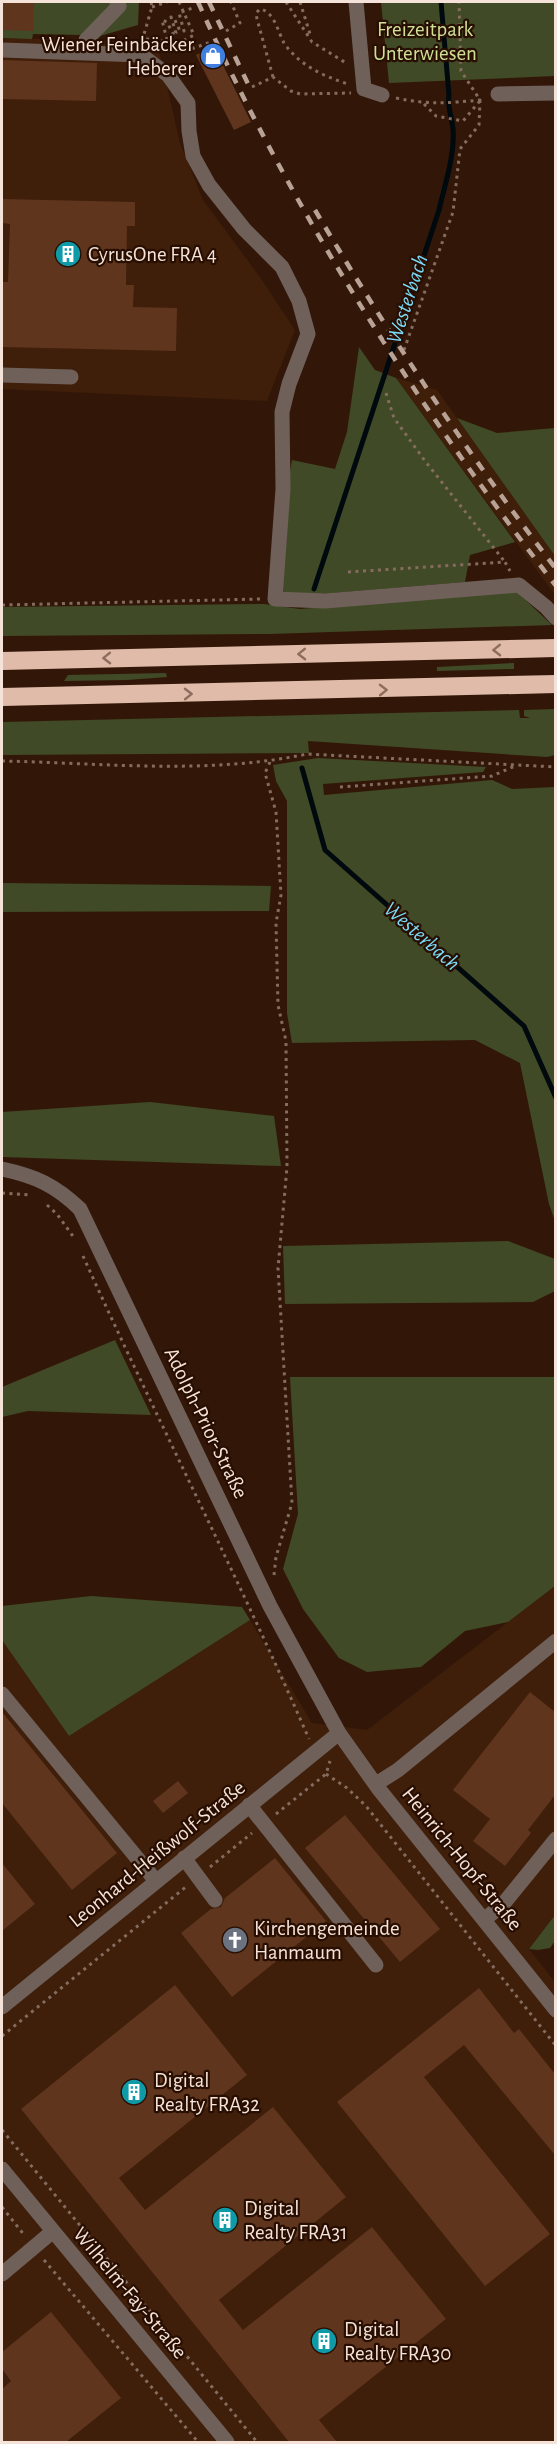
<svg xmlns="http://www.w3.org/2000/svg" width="557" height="2444" font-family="'Alegreya Sans',sans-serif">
	<rect width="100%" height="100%" fill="#321708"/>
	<!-- built -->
	<path fill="#3f1e0a" d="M2,38L157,42L180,143L203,200L260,277L295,330L267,401L2,389Z
		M396,378L437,390L555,556V595Z
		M555,1586V1915L529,1949L555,1982V2442H2V1640L69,1736L250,1620L312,1723L367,1730Z"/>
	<!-- green -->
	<path fill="#414a27" d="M2,2H139L138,25L86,40L81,35L33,34L32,39L2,38Z
		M381,2H555V76L389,83Z
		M359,347L375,370L396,378L515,542L470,555L465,582L284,597L277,548L292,460L335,469L347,432Z
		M457,418L497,433L555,428V556Z
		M516,591L552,625L269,634L2,636V607L264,604L300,609Z
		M514,663V669L437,671V667Z
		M166,673L167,677L127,680L64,681L68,675Z
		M555,709V755L547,757L308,741L309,753L2,755V722L519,710L520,718H530L524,716V710Z
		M318,758L486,767L483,772L323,784L324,795L492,780L512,789L555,787V1221L549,1204L520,1063L475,1040L292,1043L287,1013V801L276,781L273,765Z
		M2,883L271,886L269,911L2,912Z
		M150,1102L274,1116L281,1166L2,1157V1112Z
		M508,1241L555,1259V1291L533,1302L285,1304L283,1246Z
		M115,1340L151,1415L28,1411L2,1417V1387Z
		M290,1377H555V1586L508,1622L465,1631L421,1667L367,1672L339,1658L303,1609L283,1569L298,1514Z
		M91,1596L242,1607L250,1620L69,1736L2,1640V1606Z
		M555,1915V1941L550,1948L538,1950L529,1949Z"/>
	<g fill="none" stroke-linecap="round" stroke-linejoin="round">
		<!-- stream -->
		<path stroke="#00090e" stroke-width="5" d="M314,589L439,210C445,184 455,155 453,129C452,117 447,107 449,95L441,2
			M302,768L325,850L524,1026L556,1098"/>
	</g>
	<!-- building -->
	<path fill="#5f351d" d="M2,2H34L33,31L2,30Z
		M214,47L251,122L234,130L196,55Z
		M2,60L97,63L96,101L2,99Z
		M2,199L135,202V226H127L126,285H134L133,307L177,308L176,351L2,347V282H8L10,224L2,223Z
		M530,1692L555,1712V1795L528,1830L531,1833L505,1866L473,1841L490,1819L453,1790Z
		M2,1712L117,1853L72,1890L2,1803Z
		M178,1781L188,1793L163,1813L153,1801Z
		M345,1815L440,1929L400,1962L305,1848Z
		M275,1858L326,1921L232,1997L181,1933L211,1909L221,1907L225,1898Z
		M2,1863L35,1904L2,1931Z
		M175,1985L247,2075L119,2178L145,2210L273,2107L346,2197L219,2300L243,2330L372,2227L446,2319L319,2420L337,2442H289L21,2109Z
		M479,1988L514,2033L519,2029L555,2074V2155L464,2045L424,2077L550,2234L485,2286L337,2102Z
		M51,2312L121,2398L66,2442H2V2389L11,2381L2,2369V2352Z"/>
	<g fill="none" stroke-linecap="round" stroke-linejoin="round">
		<!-- path -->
		<path stroke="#846c5f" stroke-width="3" stroke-dasharray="3 4.5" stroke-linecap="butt" d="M179,2L194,35L179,43L191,49L211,42
			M286,2L312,42L346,63
			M300,2L311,37
			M152,7L167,2
			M226,31L240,23L231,2
			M146,39L179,43
			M167,40L162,20L167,22L174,36L176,33L171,17L174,18L180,31H184L179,13L195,7
			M142,41L152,7L151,2
			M273,77L257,19L256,13L260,9C274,11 278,32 284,43C299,65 323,76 348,84
			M252,87L273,77L291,91L300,94L351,93
			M396,98C430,105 447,103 481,100
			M424,104L436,116L463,121L479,102
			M404,350L453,212L460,149L479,125L480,100L461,71L459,2
			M386,393L394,418L425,461L505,562
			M348,572L505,562L510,571
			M2,605L261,599
			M2,761C102,763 208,775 307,754L556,767
			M270,762L265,773L276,812L281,895L276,923L278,1005L286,1041L287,1167L278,1268L292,1503L276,1557L274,1575
			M340,787L492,776L515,766
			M2,1193L30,1195
			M47,1205L57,1214L75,1239
			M83,1256C156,1418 238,1576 309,1739
			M326,1774L347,1788L366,1806L556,2046
			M276,1814L326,1774L330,1761
			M210,1867L252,1833
			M2,2036L187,1886
			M2,2130L257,2442
			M2,2207L25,2236
			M44,2260L198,2442"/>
		<!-- minor -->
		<path stroke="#6f6059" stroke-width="15" d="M356,2L364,89L382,95
			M2,50L141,55L168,75L188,103L189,131L193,156L209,185L244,229L282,267L299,301L308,334L289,384L282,412L283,489L275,599L325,601L519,585L546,607L556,618
			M85,52L86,40L119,6L117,2
			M498,94L556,93
			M2,375L71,377
			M2,1169C35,1176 55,1185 80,1209L270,1606L339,1733L378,1788L556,2010
			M2,1694L156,1881
			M376,1784L398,1770L556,1641
			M249,1805L376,1965
			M184,1858L215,1900
			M484,1920L504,1903L556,1839
			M2,2007L339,1733
			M2,2169L227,2442
			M2,2274L52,2232"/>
		<!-- highway -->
		<path stroke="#e0bbaa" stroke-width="18" d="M2,661L556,648
			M2,697L556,684"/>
		<!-- rail -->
		<path stroke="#b8a296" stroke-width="4.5" stroke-dasharray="10 10" stroke-linecap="butt" d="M198,2C291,209 417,406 556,586
			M209,2L249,86
			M315,210C389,335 467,453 556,569"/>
	</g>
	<!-- one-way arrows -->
	<defs><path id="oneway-chevron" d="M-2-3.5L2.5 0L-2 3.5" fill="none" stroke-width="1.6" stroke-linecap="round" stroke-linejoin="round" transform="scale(1.5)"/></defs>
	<g stroke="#8d6d5e">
		<use href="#oneway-chevron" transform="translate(497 650) rotate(179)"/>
		<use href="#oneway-chevron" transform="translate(302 654) rotate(179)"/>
		<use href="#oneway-chevron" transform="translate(107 658) rotate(179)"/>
		<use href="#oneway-chevron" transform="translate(383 690) rotate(-1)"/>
		<use href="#oneway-chevron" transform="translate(188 694) rotate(-1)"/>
	</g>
	<!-- icons -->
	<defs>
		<g id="shop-disc" transform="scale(1.35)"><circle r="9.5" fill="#3f7fe0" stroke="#270e01"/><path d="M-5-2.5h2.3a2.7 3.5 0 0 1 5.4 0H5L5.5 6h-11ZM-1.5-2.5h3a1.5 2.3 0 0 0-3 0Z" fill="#fff"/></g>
		<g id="building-disc" transform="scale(1.35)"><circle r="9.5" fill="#0f9aa8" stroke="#270e01"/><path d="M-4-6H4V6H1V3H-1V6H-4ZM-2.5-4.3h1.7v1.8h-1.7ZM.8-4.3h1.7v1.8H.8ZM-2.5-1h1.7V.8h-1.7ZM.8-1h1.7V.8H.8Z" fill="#fff"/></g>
		<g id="church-disc" transform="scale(1.35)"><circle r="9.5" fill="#6b7280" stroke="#270e01"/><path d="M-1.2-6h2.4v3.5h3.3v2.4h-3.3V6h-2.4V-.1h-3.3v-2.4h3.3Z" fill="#fff"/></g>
	</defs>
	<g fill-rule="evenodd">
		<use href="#shop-disc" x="213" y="56"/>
		<use href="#building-disc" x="68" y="254"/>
		<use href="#church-disc" x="235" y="1940"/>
		<use href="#building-disc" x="134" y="2092"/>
		<use href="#building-disc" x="225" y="2220"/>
		<use href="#building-disc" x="324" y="2341"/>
	</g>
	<g text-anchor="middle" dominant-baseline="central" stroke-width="4.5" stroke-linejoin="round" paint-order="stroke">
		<!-- park labels -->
		<g font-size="21" fill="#cde095" stroke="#270e01">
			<text x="425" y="29">Freizeitpark<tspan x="425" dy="24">Unterwiesen</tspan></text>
		</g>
		<!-- poi labels -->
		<g font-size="21" fill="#f5e2d8" stroke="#270e01" text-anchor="start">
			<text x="194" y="44" text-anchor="end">Wiener Feinbäcker<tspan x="194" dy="24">Heberer</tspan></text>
			<text x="88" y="254">CyrusOne FRA 4</text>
			<text x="254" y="1928">Kirchengemeinde<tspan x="254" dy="24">Hanmaum</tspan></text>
			<text x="154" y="2080">Digital<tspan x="154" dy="24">Realty FRA32</tspan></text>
			<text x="244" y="2208">Digital<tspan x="244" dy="24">Realty FRA31</tspan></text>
			<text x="344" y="2329">Digital<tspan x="344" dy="24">Realty FRA30</tspan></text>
		</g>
		<!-- street labels -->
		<g font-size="21" fill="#f5e2d8" stroke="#270e01">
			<text transform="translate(206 1423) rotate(64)">Adolph-Prior-Straße</text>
			<text transform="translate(157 1854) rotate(-39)">Leonhard-Heißwolf-Straße</text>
			<text transform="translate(462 1859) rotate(51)">Heinrich-Hopf-Straße</text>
			<text transform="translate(130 2293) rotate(50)">Wilhelm-Fay-Straße</text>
		</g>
		<!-- water labels -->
		<g font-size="22" font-style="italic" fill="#7adaf8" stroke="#270e01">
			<text transform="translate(407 299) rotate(-72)">Westerbach</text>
			<text transform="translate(422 936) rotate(41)">Westerbach</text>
		</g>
	</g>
	<!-- border -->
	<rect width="557" height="2444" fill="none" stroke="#f5e2d8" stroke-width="6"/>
</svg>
